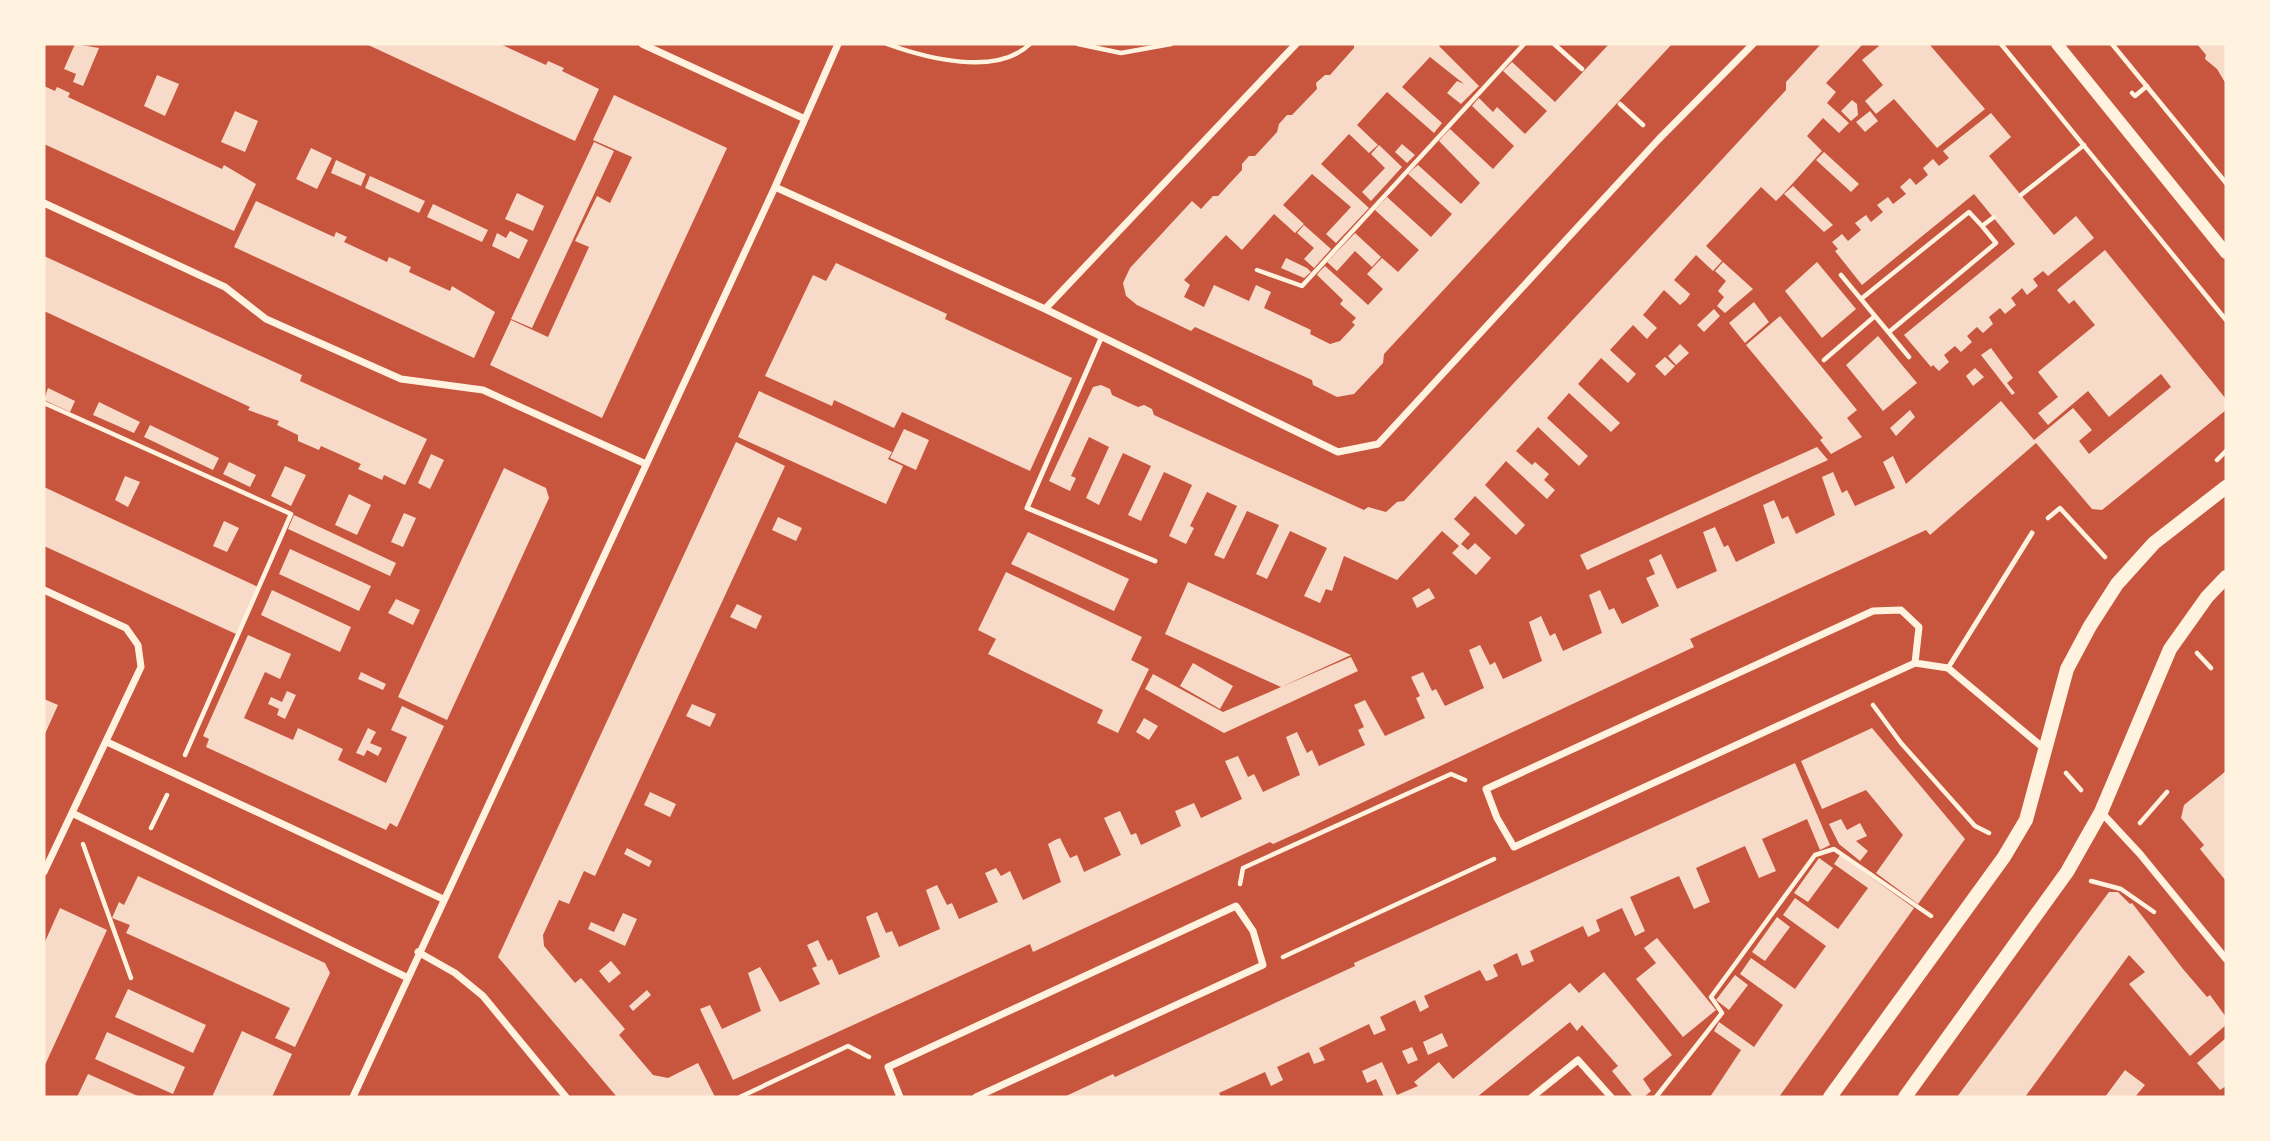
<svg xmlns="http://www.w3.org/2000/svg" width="2270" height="1141" font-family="Roboto,sans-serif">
	<rect width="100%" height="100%" fill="#c8553d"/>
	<!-- building -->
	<path fill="#f7dbc8" d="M75,44L99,48L83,86L73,82L76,74L64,69Z
		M366,44H500L546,65L548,61L564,68L562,71L599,89L575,141Z
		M1354,44H1441L1439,46L1479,86L1461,104L1447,93L1457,81L1464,84L1430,57L1402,87L1442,123L1434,133L1387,92L1357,125L1378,145L1369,153L1349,134L1321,164L1369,208L1336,243L1326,234L1351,207L1312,174L1283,205L1304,224L1295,233L1274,214L1242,250L1226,235L1184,280L1190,285L1184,297L1204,307L1214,285L1249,301L1256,285L1271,292L1264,308L1311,330L1310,334L1330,344L1340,341L1355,325L1352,322L1356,318L1340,304L1343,300L1317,275L1319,272L1325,266L1368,305L1383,289L1367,274L1377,263L1382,258L1398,272L1419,250L1375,210L1387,197L1431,237L1452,214L1408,174L1413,169L1418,165L1461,204L1480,183L1439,141L1444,135L1450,129L1493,169L1514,146L1472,106L1476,101L1479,98L1493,112L1497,107L1525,134L1547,111L1503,71L1512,62L1555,102L1609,44H1672L1384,354L1383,363L1354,394L1337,397L1313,385L1312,380L1195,327L1191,331L1137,305L1126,296L1123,283L1130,268L1192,201L1201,209L1213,196H1218L1242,170V164L1249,156H1255L1277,132L1279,124L1287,115H1292L1317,89L1316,83L1325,75H1330L1354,48Z
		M1821,44H1863L1826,83L1836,92L1827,103L1849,123L1839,133L1823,118L1807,136L1822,151L1784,193L1776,201L1761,187L1706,246L1722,261L1713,271L1696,255L1674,280L1690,294L1686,300L1680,305L1664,290L1643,315L1657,328L1652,333L1647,339L1633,325L1610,350L1636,374L1628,383L1601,358L1578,384L1620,423L1611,432L1569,393L1547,418L1588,456L1579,466L1538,427L1516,451L1532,465L1535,462L1549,474L1544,480L1555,490L1547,499L1506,461L1485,485L1525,525L1516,535L1475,496L1454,519L1470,534L1461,544L1468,550L1475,543L1491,558L1476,575L1452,553L1459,546L1442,531L1397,580L1344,556L1332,591L1326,589L1320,603L1304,596L1327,548L1290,531L1267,579L1256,574L1279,525L1247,511L1224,559L1214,555L1237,506L1207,492L1190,526L1194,528L1186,544L1169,536L1192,485L1164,472L1141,521L1128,515L1151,466L1123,453L1099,505L1086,498L1109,447L1089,437L1071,476L1076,478L1070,491L1049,481L1093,387L1101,385L1110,389L1112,395L1138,407L1144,405L1152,409L1154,415L1364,510L1368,507L1386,512L1397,502L1404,501L1703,180L1786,90V82Z
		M1877,44H1929L1985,109L1937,148L1894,99L1876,114L1865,101L1883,85L1862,60L1879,46Z
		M2197,44H2226V84L2217,69L2205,59L2206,55Z
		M157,75L179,84L165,116L144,106Z
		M44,86L55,91L57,87L70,93L68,97L222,169L224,165L256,184L234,231L44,144Z
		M614,95L727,148L602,418L490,365L511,320L548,337L589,247L575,241L597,196L610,203L632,157L593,140Z
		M1852,100L1857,104L1858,115L1851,121L1841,111Z
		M235,111L258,121L245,152L221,142Z
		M1870,111L1878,121L1865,132L1856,122Z
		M1991,113L2011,137L1989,156L2029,205L2054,235L2076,216L2094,238L2048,276L2043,271L2033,279L2038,286L2027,295L2022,288L2018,292L2011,298L2016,305L2005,314L2000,308L1989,317L1993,324L1983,333L1977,327L1967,336L1972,342L1961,352L1955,346L1944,355L1949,362L1939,371L1933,365L1931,367L1904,335L2015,244L1974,194L1862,285L1835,251L1838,249L1832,242L1842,234L1848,241L1861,230L1855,223L1866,215L1871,222L1883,212L1877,205L1888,197L1893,204L1906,194L1900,187L1910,178L1916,185L1928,175L1923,168L1933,159L1939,166L1949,158L1943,151Z
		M594,142L614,151L532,328L511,319Z
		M1402,144L1415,155L1407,163L1395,152Z
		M1379,145L1402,167L1371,201L1362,192L1385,168L1371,154Z
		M311,148L332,158L317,189L296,179Z
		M1824,152L1859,184L1851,192L1816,160Z
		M336,160L366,174L361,186L331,173Z
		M370,176L425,201L419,213L365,188Z
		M1793,186L1833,225L1824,232L1784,194Z
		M517,193L544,206L533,231L505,219Z
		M256,201L334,237L336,232L347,237L344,242L387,262L389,257L394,259L411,267L409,272L450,291L452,286L495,312L474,358L234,247Z
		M433,204L488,230L482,242L427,217Z
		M1304,225L1331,249L1314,268L1304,259L1314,248L1297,233Z
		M510,231L528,240L519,259L492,246L497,233L506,238Z
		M1355,233L1381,257L1372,267L1355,251L1337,271L1327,262Z
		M2105,250L2226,399V410L2102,510L2092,509L2036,443L1930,535L1926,530L1690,639L1694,647L1304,830L1273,844L1270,842L1033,952L1030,944L733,1080L700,1009L710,1005L722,1029L761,1011L748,973L760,967L780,1002L820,984L812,968L817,966L807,945L818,940L828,961L832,959L839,975L880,957L866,917L872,914L877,912L886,933L892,931L899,947L940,929L926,890L937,885L947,905L952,903L959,919L998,902L985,873L996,868L1001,876L1010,871L1023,900L1061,882L1048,844L1055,840L1060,838L1070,858L1077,855L1084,872L1121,855L1104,818L1115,813L1120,811L1131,835L1136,833L1141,845L1181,826L1175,811L1194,803L1201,818L1242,799L1225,761L1238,756L1248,777L1254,774L1263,792L1300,775L1286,737L1297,732L1307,753L1312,750L1319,766L1365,745L1358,730L1364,727L1354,705L1365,700L1385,736L1425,718L1416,698L1420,696L1411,677L1423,672L1432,691L1436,689L1445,706L1484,688L1469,650L1480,645L1490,665L1495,662L1503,679L1542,661L1529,622L1541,616L1550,636L1555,633L1563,651L1602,633L1589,595L1600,590L1609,610L1614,608L1622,624L1659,606L1646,578L1655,574L1649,560L1661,554L1677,589L1717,571L1703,532L1715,527L1724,547L1728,545L1736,562L1775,543L1763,505L1774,500L1782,519L1788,516L1796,534L1835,515L1822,477L1833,472L1842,493L1847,490L1855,506L1895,488L1883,462L1893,456L1906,484L2001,401L2034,440L2073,408L2092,430L2079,441L2089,454L2171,387L2161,374L2109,417L2088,391L2048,425L2038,413L2058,397L2038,372L2095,325L2074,300L2069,304L2057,290Z
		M44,256L302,375L300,381L427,439L405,485L384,475L382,480L367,473L358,469L361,464L321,446L319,450L298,441V435L277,425L279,421L248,410L250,407L44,311Z
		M1286,258L1307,268L1311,272L1304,278L1281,268Z
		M1723,262L1753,289L1725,313L1717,306L1724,297L1718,291L1726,281L1715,271Z
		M1817,262L1856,309L1822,338L1785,291Z
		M836,263L947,314L945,319L1072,378L1030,471L902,412L894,428L834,400L832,406L765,376L813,275L826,281Z
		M1754,302L1769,322L1745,343L1729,323Z
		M1714,309L1720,316L1704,332L1697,325Z
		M1780,316L1857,410L1847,418L1862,437L1831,454L1820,440L1823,438L1746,345Z
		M1878,336L1917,383L1883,411L1846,365Z
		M1680,344L1689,353L1676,365L1668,356Z
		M1991,348L2013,378L2007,383L2015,393L2012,395L1981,355Z
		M1665,357L1675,366L1665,376L1655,366Z
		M1975,368L1984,377L1973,386L1966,376Z
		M48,388L75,401L70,412L44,400Z
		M759,391L892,452L888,459L903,466L886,504L738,437Z
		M99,402L140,422L134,433L93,415Z
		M1910,410L1915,417L1896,436L1890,428Z
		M150,425L219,458L213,470L144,437Z
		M904,429L929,440L916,470L890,458Z
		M736,442L785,466L595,876L584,871L569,904L559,900L543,935L544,946L575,983L581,978L625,1029L619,1035L653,1075L668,1078L698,1063L715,1097H617L498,957Z
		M1817,447L1828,460L1587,570L1580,555Z
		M431,454L444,460L430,489L418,483Z
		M229,462L256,475L250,487L223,474Z
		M285,466L306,475L291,506L271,496Z
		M504,468L546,488L549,498L447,720L398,697Z
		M125,476L140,482L128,507L115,500Z
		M44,487L258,587L236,634L44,546Z
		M349,494L371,505L357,535L335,525Z
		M404,513L416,518L403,547L391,542Z
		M294,515L396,563L390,576L288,529Z
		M778,517L802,528L796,541L772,530Z
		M224,521L239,528L227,552L213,546Z
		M1028,532L1129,579L1114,611L1011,564Z
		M290,549L371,586L359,611L279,574Z
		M1006,572L1142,637L1131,660L1149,669L1118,733L1097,723L1103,710L988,654L996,639L978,630Z
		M1188,582L1351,655L1281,687L1165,634Z
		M1429,588L1435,598L1417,608L1412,598Z
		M272,590L351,627L340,652L261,615Z
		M396,599L420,610L413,625L388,613Z
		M737,604L762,616L756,629L730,617Z
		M248,635L291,654L280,679L265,672L244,718L293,740L298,728L343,749L338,760L386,783L407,737L391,730L402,706L444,726L397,827L390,823L386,830L206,747L209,739L203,736Z
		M1351,657L1358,671L1224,733L1145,689L1153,674L1223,712Z
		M1193,663L1233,686L1220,709L1180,686Z
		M361,672L386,684L383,690L358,679Z
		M287,691L296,695L285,719L277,715L279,709L268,704L271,697L282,702Z
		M44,699L58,705L44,736Z
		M692,704L716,714L710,727L686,716Z
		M1144,718L1158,726L1149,740L1136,732Z
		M368,728L376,732L370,743L382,748L378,756L367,750L364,756L356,753Z
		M1872,728L1965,839L1918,904L1876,873L1903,835L1866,790L1822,809L1801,761Z
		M1795,763L1830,845L1820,850L1807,819L1762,839L1776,871L1759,878L1745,846L1696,868L1710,902L1694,909L1679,876L1630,897L1645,931L1635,936L1622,908L1596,920L1600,931L1588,937L1583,926L1530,951L1534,961L1522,966L1517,953L1493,965L1498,976L1490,980L1486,981L1480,970L1424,996L1429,1007L1420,1012L1415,1000L1380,1017L1386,1030L1374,1035L1369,1024L1319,1048L1325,1060L1314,1064L1309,1052L1277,1067L1283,1080L1271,1086L1265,1072L1219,1093L1221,1097H1064L1113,1074L1115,1077L1355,966L1354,963Z
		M2226,771V881L2200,849L2204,845L2181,818L2184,805Z
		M650,792L676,804L670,817L644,805Z
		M1841,819L1847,830L1860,823L1867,836L1856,841L1868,851L1860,861L1839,844L1829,824Z
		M627,848L652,861L649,867L624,854Z
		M1840,855L1914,908L1779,1097H1710L1741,1050L1714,1031L1719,1022L1754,1047L1783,1005L1740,974L1751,958L1795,989L1826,946L1783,915L1795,898L1838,929L1868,888L1834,864Z
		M1819,858L1833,868L1808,902L1794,893Z
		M138,876L325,963L330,973L295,1047L275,1038L290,1008L126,933L130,925L112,918L119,902L124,905Z
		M2109,892H2118L2130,904L2132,903L2183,969L2207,997L2210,995L2226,1017V1025L2190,1056L2129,984L2145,972L2129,955L2025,1097H1957Z
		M60,908L107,930L44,1067V944Z
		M623,913L637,919L625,946L588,929L591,922L614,932Z
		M1777,917L1790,927L1765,961L1752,952Z
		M1657,938L1716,1010L1683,1037L1636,979L1656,963L1644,948Z
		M611,961L621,973L609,983L599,971Z
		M1604,972L1672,1055L1643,1079L1651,1091L1644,1097H1633L1612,1071L1618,1066L1582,1025L1577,1031L1570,1022L1477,1097H1384L1376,1079L1367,1083L1362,1071L1382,1062L1397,1095L1418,1086L1414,1082L1439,1062L1453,1079L1570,983L1579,993Z
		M1735,975L1748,985L1729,1010L1716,1000Z
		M128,989L206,1025L193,1053L115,1017Z
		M647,990L651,995L633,1011L629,1006Z
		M242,1031L292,1054L272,1097H212Z
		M107,1032L185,1067L173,1094L95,1059Z
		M1442,1033L1448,1046L1428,1055L1423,1042Z
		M2226,1038V1086L2220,1090L2197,1063Z
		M1412,1047L1418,1060L1408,1064L1402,1051Z
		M2125,1070L2145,1085L2135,1097H2105Z
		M88,1074L140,1097H77Z"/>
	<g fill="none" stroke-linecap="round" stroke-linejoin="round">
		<!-- path -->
		<path stroke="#fff3e0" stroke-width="4.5" d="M887,44C926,58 996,77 1030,44
			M1078,44L1121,53L1171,44
			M1554,44L1582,69
			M2001,44L2226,320
			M2112,44L2226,183
			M2132,93L2135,96L2147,86
			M1620,104L1643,125
			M2021,195L2084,145
			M1257,270L1302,286L1524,44
			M1841,275L1909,357
			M1861,299L1969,212L1982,226L1994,217
			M1889,332L1996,243L1982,226
			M1824,360L1875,316
			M44,403L291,514L185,755
			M2217,460L2226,451
			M2048,518L2060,508L2105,557
			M2197,653L2211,668
			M1873,705L1901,743L1975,826L1989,833
			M2066,773L2081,790
			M2140,823L2167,792
			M151,828L167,795
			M83,844L131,978
			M2091,881L2121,889L2154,912
			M1240,884L1243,868L1451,774L1465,780
			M1283,957L1494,859
			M740,1097L848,1046L869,1057
			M1656,1097L1722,1013L1711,997L1815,855L1834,849L1931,916"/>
		<!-- service -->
		<path stroke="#fff3e0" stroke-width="5" d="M1102,336L1027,508L1155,561
			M1948,668L2032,533"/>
		<!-- minor -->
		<path stroke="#fff3e0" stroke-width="7" d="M642,44L805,119
			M775,187L1045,309L1338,452L1378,444L1658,140L1753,44
			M44,203L225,287L266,319L401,379L483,390L646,464
			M1045,309L1296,44
			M44,590L126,628L138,645L141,667L44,872
			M1901,610L1919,627L1915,663L1514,847L1497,818L1486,789L1873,611Z
			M1915,663L1948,668L2047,751
			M107,742L443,899
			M2101,812L2140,854L2226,959
			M72,813L406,977
			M418,952L455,973L483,996L566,1097
			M353,1097L775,187L838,44
			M900,1097L888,1067L1236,906L1253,931L1263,965L976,1097
			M1532,1097L1578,1060L1611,1097"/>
		<!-- tertiary -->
		<path stroke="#fff3e0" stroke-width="12" d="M2057,44L2226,253"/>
		<!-- secondary -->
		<path stroke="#fff3e0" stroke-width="14" d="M1830,1097L2004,857L2026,820L2067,669L2090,626L2117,584L2154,543L2226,487
			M1905,1097L2067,872L2101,812L2170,649L2207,597L2226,577"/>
	</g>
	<!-- border -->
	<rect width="2270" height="1141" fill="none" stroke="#fff3e0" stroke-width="91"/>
</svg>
